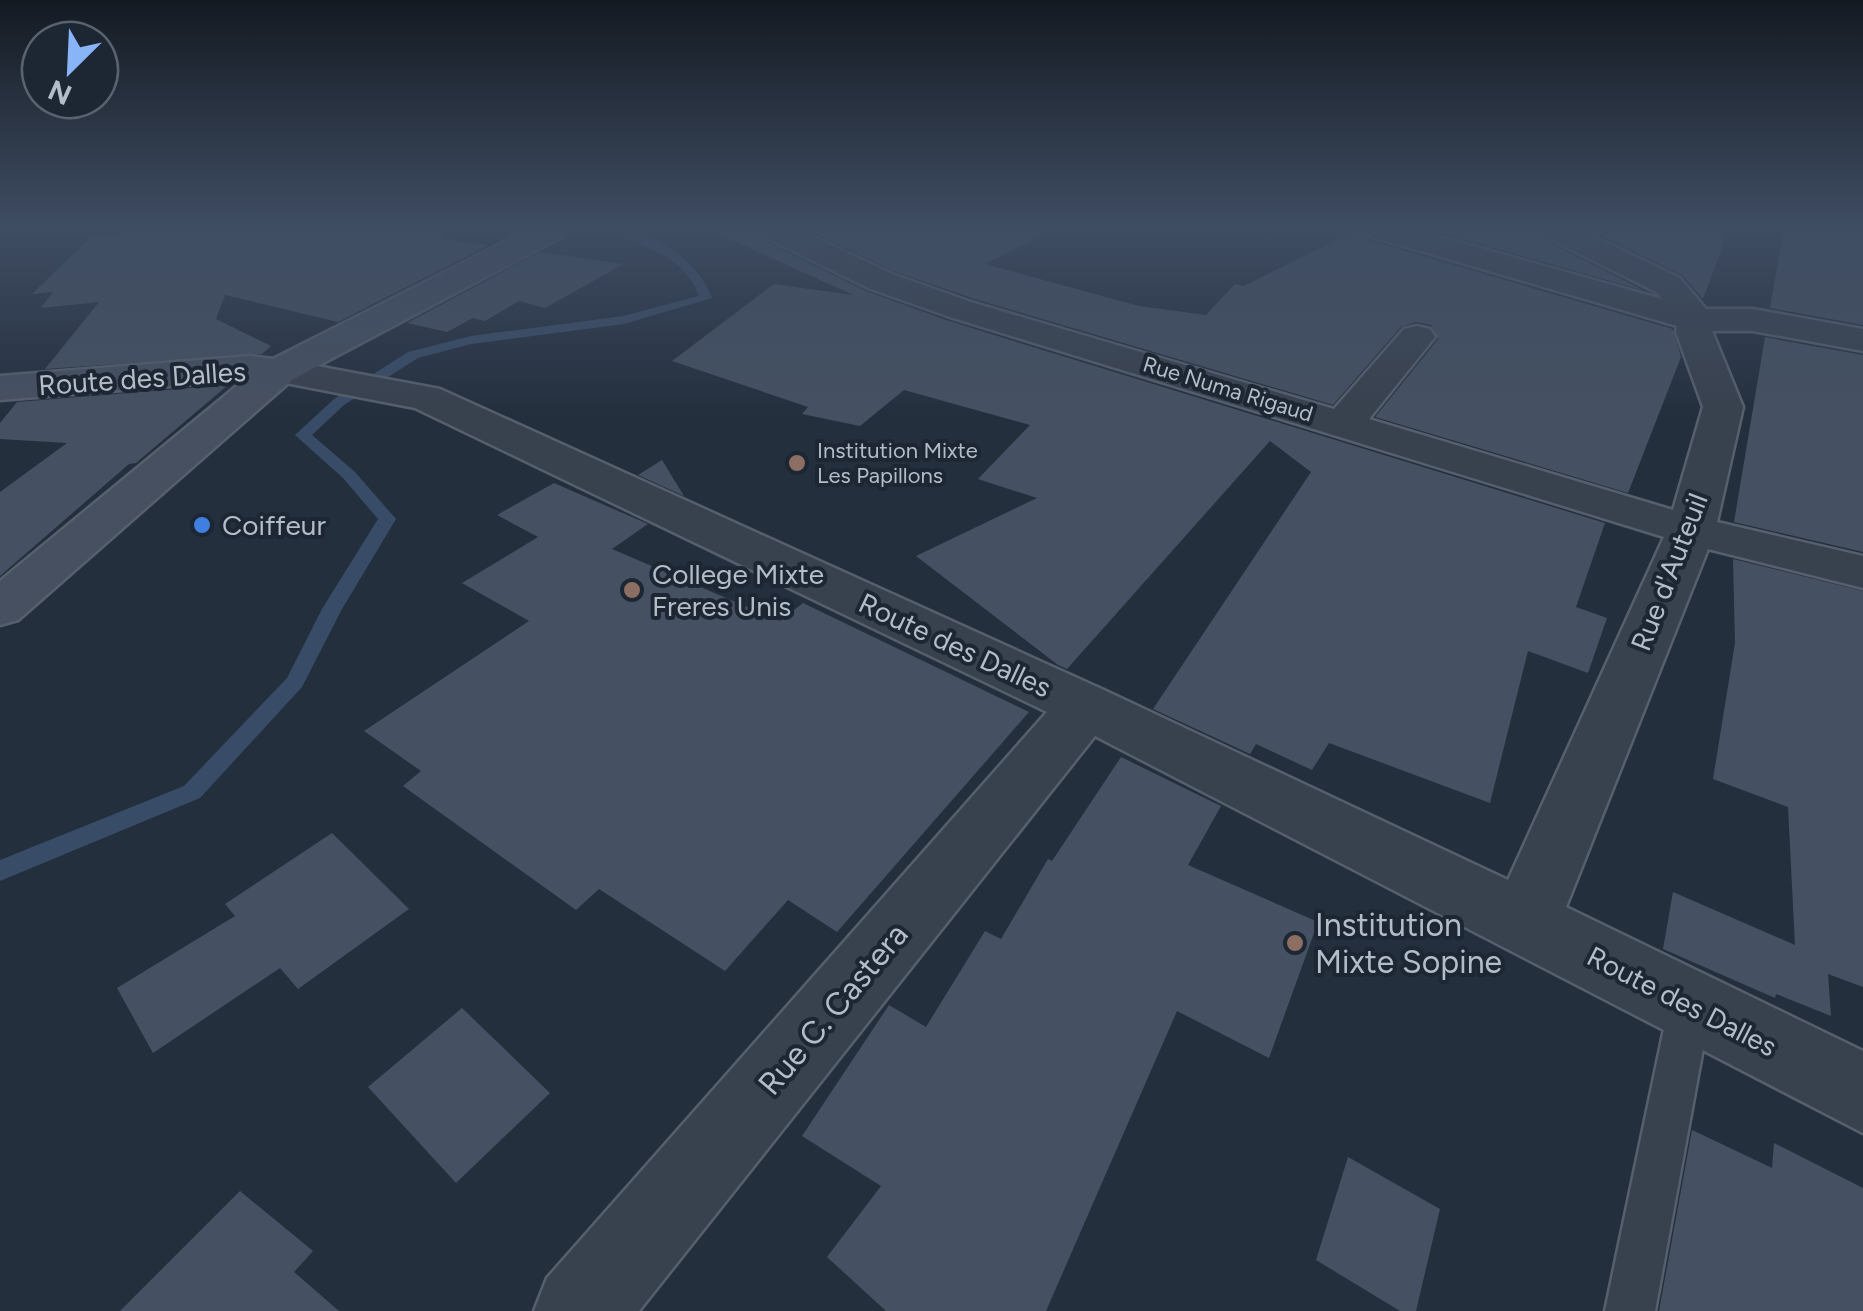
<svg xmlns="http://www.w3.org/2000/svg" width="1863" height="1311" font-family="Figtree,sans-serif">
	<rect width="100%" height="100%" fill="#242f3e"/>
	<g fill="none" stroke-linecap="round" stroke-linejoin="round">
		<!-- stream -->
		<path fill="#394c67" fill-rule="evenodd" d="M607,229C651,229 696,257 712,298L624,324L471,344L418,358L344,405L312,435L355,472L396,519L342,609L302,687L200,798L0,881V860L184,786L287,678L322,609L378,519L343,478L295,435L334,399L408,352L471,336L623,316L699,296C683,253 642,249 607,229Z"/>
	</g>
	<!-- building -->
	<path fill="#455162" d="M191,229H442V239L489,245L338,322L225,295L216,319L271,346L262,354L45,369L99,302L41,308L53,292L32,294L92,236Z
		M708,229H754L759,238L866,291L949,321L1605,523L1576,607L1607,618L1588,673L1528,651L1490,803L1329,743L1312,770L1256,744L1250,754L1153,709L1311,472L1270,441L1067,669L1058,665L916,556L1037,498L978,479L1030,425L904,390L860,426L802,414L808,407L672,361L774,284L853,295Z
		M807,229H1055L985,264L1139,306L1206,315L1235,284L1244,286L1358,229L1365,239L1673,329L1681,357L1628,493L1375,417L1438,339L1431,325L1416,322L1401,327L1333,405L975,299L893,271Z
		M1427,229H1534L1540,238L1643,290Z
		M1588,229H1729L1703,299L1682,275Z
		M1784,229H1863V325L1770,308Z
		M540,252L623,264L545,308L519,301L485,321L473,318L447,332L407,323Z
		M1765,337L1863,355V552L1734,522Z
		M228,385L136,463L129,464L0,576V492L67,443L0,439V423L17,402Z
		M662,460L684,496L638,475Z
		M554,483L648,524L612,549L780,621L803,603L1029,712L837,932L788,900L725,971L599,889L576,910L403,786L421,771L364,731L529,621L462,583L538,537L497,515Z
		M1733,559L1863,591V987L1828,974L1831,1016L1776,994L1775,998L1663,949L1673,892L1795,945L1788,807L1713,779L1735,643Z
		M1121,757L1221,806L1188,865L1318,922L1269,1058L1177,1011L1046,1311H886L827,1257L881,1186L802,1136L889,1005L926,1027L985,931L1001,939L1048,859L1052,861Z
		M332,833L409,909L298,989L280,968L153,1053L117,988L235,916L225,904Z
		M462,1008L550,1093L456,1183L368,1087Z
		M1692,1130L1772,1168L1774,1143L1863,1188V1311H1659Z
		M1348,1157L1440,1209L1416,1311H1400L1316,1260Z
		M240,1191L313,1251L294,1272L339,1311H120Z"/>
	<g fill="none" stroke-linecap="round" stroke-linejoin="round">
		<!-- lane casing -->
		<g stroke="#565f6c" stroke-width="5">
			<path id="lane" d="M1690,986L1705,991L1711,1005L1655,1311H1605L1669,1005L1675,991Z"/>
		</g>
		<!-- street casing -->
		<g stroke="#565f6c" stroke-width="5">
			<path id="street" d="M757,229H797L892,274L974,303L1334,409L1404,329L1417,326L1430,329L1435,337L1369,419L1673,510L1703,407L1676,332L1677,326L1366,235L1362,229H1412L1662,299L1656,292L1542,235L1538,229H1578L1680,278L1706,309H1753L1863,329V351L1753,331H1712L1743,407L1717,522L1863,556V588L1708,549L1566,907L1863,1051V1133L1095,736L639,1311H534L547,1278L1047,712L415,408L265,379L260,371L265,363L279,359L440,389L1106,691L1508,880L1664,537L950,317L868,288L761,235Z"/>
		</g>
		<!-- secondary casing -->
		<g stroke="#565f6c" stroke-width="5">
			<path id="secondary" d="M530,229H569L565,235L293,379L18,620L0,625V581L244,380L0,400V376L251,356L273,359Z"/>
		</g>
		<!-- lane -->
		<use href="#lane" fill="#38414e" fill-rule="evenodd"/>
		<!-- street -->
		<use href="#street" fill="#38414e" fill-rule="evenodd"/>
		<!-- secondary -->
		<use href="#secondary" fill="#465061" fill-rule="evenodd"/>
	</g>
	<!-- sky -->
	<linearGradient id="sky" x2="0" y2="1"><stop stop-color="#141a22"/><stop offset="0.55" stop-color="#3f4d63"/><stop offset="1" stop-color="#3f4d63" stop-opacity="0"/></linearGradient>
	<rect width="1863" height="413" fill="url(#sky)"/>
	<!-- markers -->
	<g fill="#8d6e63" stroke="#1d2633" stroke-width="4">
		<circle cx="797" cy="463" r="10"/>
		<circle cx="632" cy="590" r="10"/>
		<circle cx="1295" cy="943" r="10"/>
	</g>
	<circle fill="#3f7fe0" stroke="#1d2633" stroke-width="4" cx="202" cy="525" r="10"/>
	<g text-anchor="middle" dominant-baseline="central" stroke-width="8" stroke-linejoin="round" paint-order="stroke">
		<!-- far-street labels -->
		<g font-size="22" fill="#b4bcc9" stroke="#1d2633">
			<text transform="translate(1228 389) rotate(17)">Rue Numa Rigaud</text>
		</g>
		<!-- far-poi labels -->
		<g font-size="22" fill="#b4bcc9" stroke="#1d2633" text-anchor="start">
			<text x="817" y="450">Institution Mixte<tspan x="817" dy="25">Les Papillons</tspan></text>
		</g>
		<!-- street labels -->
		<g font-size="28" fill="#b4bcc9" stroke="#1d2633">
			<text transform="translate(142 378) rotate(-4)">Route des Dalles</text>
			<text transform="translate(1669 572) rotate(-69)">Rue d'Auteuil</text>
			<text transform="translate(955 645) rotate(25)">Route des Dalles</text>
			<text transform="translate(1682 1001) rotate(27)">Route des Dalles</text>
		</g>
		<!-- poi labels -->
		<g font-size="28" fill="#b4bcc9" stroke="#1d2633" text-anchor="start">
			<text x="222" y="525">Coiffeur</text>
			<text x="652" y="574">College Mixte<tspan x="652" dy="32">Freres Unis</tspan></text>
		</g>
		<!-- near-poi labels -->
		<g font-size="32" fill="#b4bcc9" stroke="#1d2633" text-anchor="start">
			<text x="1315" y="925">Institution<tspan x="1315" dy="37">Mixte Sopine</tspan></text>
		</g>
		<!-- near-street labels -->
		<g font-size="32" fill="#b4bcc9" stroke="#1d2633">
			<text transform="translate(833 1009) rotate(-50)">Rue C. Castera</text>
		</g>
	</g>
	<!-- north arrow -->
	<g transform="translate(70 70) rotate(204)"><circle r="48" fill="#1d2633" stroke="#59626f" stroke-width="2.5"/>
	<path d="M0-8L18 38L0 25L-18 38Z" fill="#8ab4f8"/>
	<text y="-15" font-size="28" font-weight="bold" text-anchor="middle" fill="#b4bcc9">N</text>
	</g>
</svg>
